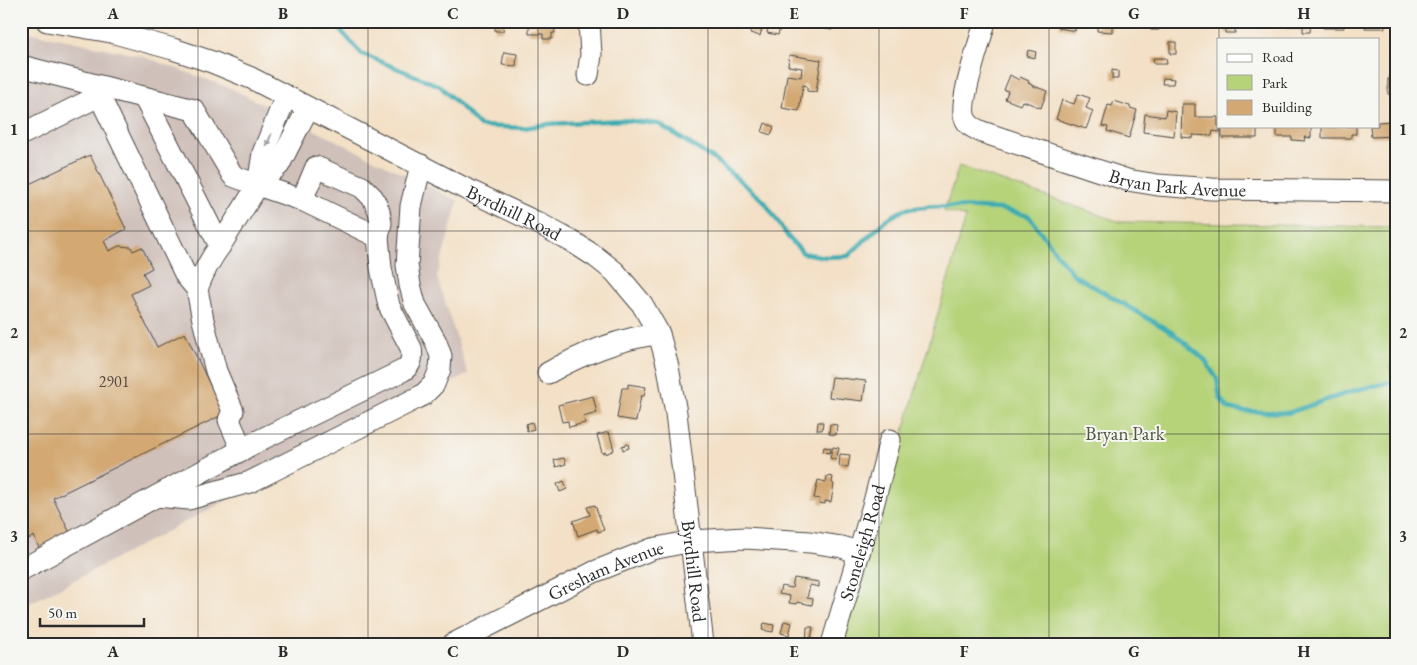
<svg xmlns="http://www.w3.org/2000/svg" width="1417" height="665" font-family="'EB Garamond',serif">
	<rect width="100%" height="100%" fill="#f6f6f2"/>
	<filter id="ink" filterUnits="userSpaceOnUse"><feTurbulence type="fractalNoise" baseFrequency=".02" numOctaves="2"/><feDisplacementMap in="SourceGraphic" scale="10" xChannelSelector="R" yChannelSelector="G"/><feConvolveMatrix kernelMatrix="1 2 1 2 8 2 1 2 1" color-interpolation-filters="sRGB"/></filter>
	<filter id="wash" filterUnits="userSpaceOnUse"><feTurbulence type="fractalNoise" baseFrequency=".0096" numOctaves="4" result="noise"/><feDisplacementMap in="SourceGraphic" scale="20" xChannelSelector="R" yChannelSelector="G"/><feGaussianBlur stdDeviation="1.12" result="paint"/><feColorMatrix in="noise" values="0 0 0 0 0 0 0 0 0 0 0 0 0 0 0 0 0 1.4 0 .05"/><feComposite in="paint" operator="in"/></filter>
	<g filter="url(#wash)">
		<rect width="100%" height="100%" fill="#f3e0c6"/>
		<!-- industrial -->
		<path fill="#cfc0ba" d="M21,32H28L142,56L230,88L458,201L437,277L468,374L21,608Z"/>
		<!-- green -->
		<path fill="#b6d37a" stroke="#707f52" d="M959,166L1120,222L1396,227V644H842L966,217L944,211Z"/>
		<!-- water -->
		<path fill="#38abb1" stroke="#326b6e" d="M1396,356V384L1392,382L1390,366Z"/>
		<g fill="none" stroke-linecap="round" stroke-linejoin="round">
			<!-- stream -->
			<path stroke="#38abb1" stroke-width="4.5" d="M332,21L362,54L440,86L480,126L524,128L548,124L623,120L659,124L715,160L764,201L788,237L803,253L826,257L848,256L886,220L905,209L935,206L1000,209L1029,216L1059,257L1074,275L1173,333L1205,360L1217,379L1220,398L1228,408L1242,411L1288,413L1356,390L1392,382"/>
		</g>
		<g id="blocks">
			<!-- building -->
			<path fill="#d3a872" d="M495,21H504L503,31H495Z
				M535,21H554L555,33H552V39H543V34H529V27H535Z
				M753,21L763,24L760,36L750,33Z
				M803,21H833L832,30L802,25Z
				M1060,21H1081V24L1076,23L1075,31L1059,28Z
				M1098,21H1118V25H1112V32L1097,31Z
				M1135,21H1159V30H1151V25H1135Z
				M1176,21H1199V25H1176Z
				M1212,21H1235V33H1225V26H1212Z
				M1249,21H1272V27H1248Z
				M1286,21H1311L1310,32H1303V26H1286Z
				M1323,21H1344V28H1323Z
				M1365,21H1385V28H1365Z
				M769,22L781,24L778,35L767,33Z
				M1170,42H1176V54H1170Z
				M1028,50L1036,52L1035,58L1027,56Z
				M504,52L517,54L516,66L502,65Z
				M789,55L821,60L816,92L807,91V86L803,85L799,111L782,108L787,75L801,77L802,68L788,66Z
				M1153,58H1166L1167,64H1154Z
				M1112,70L1118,71V79H1112Z
				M1010,75L1019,80L1020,77L1029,81L1028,83L1031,84V85L1047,91L1041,108L1026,102L1022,101L1020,105L1005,99L1008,91L1004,90Z
				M1163,78L1174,79L1173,84H1162Z
				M1388,79H1396V94H1388Z
				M1078,94L1090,98L1086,108L1093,111L1086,129L1056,119L1062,100L1074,104Z
				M1114,101L1130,106V108L1137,110L1129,138L1107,131L1108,127L1102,126L1108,105L1112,106Z
				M1182,104H1195V117H1218V126H1220V132L1213,131L1212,136L1193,135V138L1181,137Z
				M1166,110L1176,112L1174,136L1143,132L1145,114L1165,117Z
				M1392,121V126H1396V136L1371,137L1370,126H1378V122Z
				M765,123L774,127L771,135L762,132Z
				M1227,126H1257V138H1222V127Z
				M1280,126H1311V138L1304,137L1305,141L1292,140V137H1277V128H1280Z
				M1322,126H1356V134H1351V138H1322Z
				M90,155L126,229L104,241L109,251L119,246L131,247L133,251L142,247L152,268L143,273L149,285L131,294L157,347L185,333L224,414L53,498L70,533L39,548L34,536L21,543V188Z
				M832,377L866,381L863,401L829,397Z
				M628,384L646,387L644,396H641L636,421L617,418L622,388H628Z
				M593,396L597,413L583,417L585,423L569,427L568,421L562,422L558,405Z
				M532,422L534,429L527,431L526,424Z
				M818,422H823L822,430H817Z
				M830,424L837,425L836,435L829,434Z
				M609,432L614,450L606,454V452L602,453L597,435Z
				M628,444L629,448L623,450L622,446Z
				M824,447L831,448L830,453L823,452Z
				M833,447L839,448L836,460L830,458Z
				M840,454L850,455L848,467L839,466Z
				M564,458L566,464L556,467L554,460Z
				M827,476L833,477L832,483L834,484L831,502L825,501V504L819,503L820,499L814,498L818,480L826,482Z
				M564,481L567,489L560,492L557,484Z
				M595,505L604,530L598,532L597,529L578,536L573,521L590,515L587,507Z
				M794,578L819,582V587L810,585L807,598L813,599L812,605L797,602V604L789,603L790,596L779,594L781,586L792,588Z
				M784,621L792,623L789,635L781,633Z
				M764,623L774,625L773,632L762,630Z
				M807,627H813L811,640L821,641V644H806Z"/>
		</g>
	</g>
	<g filter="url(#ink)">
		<use href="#blocks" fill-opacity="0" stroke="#494642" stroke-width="1"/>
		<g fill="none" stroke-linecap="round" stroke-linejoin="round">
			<!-- minor casing -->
			<g stroke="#494642" stroke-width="23">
				<g id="minor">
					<path id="s1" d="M47,21L111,32L173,49L212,62L251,78L466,189L540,224L576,244L596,257L615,272L642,304L659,334L668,367L676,413L703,644"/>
					<path id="s2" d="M985,21C981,41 958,102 965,118C968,126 974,128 982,132L1127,180L1158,185L1212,189L1396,191"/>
					<path d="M21,66C79,81 137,95 194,110L233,176L258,185L220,246L144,97"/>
					<path d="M588,75L591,55L589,21"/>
					<path d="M99,95L186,276L197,289C203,273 210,259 220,246"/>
					<path d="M21,126L24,133L111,90"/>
					<path d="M258,185L263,153L286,96"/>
					<path d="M258,185L279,165L308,108"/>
					<path d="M302,200L378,237"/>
					<path d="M197,289L203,320L216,371L233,411L229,420L242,450"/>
					<path d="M548,373C579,355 623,337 659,334"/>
					<path d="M157,496L189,499L250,482L423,395L434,384L440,369L441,356L436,342L415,304L410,285L407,265L411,206L421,165"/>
					<path d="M21,570L258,441L402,371C411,366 413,359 411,348L389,306L381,268L378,237L381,223L379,211L373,198L362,187L316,167L302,200L258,185"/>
					<path id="s3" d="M453,644L594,572L652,549L692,541L745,538L810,542L842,547L859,553"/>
					<path id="s4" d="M832,644L874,502L890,440"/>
				</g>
			</g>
			<!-- minor -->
			<use href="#minor" stroke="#fff" stroke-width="21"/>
		</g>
		<!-- one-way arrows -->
		<defs><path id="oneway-solid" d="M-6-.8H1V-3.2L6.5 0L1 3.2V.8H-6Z" transform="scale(1.25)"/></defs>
		<use fill="#a0a0a0" href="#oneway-solid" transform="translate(269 140) rotate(111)"/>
	</g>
	<!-- grid -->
	<path fill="none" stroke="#2b2b2b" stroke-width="1" stroke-opacity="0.55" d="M198,21V644M368,21V644M538,21V644M708,21V644M879,21V644M1049,21V644M1219,21V39M1219,126V644M21,231H1396M21,434H1396"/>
	<g text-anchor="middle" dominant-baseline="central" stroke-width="4" stroke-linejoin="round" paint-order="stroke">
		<!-- number labels -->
		<g font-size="16" fill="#554a3d">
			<text x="114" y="381">2901</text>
		</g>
		<!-- street labels -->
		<g font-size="19" fill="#2b2b2b" stroke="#f6f6f2">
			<text stroke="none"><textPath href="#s2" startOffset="326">Bryan Park Avenue</textPath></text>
			<text stroke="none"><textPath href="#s1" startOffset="508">Byrdhill Road</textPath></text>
			<text stroke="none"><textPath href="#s4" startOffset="106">Stoneleigh Road</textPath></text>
			<text stroke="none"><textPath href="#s1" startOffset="942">Byrdhill Road</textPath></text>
			<text stroke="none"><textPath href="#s3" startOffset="170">Gresham Avenue</textPath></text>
		</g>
		<!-- park labels -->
		<g font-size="19" fill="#4e553f" stroke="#f6f6f2">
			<text x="1125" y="433">Bryan Park</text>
		</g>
	</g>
	<!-- margin -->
	<rect width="1417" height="665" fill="none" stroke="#f6f6f2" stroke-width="55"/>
	<!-- legend -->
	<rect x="1217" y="38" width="162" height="90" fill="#f6f6f2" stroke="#a5a5a2"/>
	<rect x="1227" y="54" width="25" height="8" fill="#ffffff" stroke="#a5a5a2"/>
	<text x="1262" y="62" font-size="15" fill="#2b2b2b">Road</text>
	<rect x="1227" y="75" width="25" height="15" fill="#b6d37a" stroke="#a5a5a2"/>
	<text x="1262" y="88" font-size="15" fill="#2b2b2b">Park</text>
	<rect x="1227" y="100" width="25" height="15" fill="#d3a872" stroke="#a5a5a2"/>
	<text x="1262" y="112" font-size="15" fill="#2b2b2b">Building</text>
	<!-- scale -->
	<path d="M40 618v8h104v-8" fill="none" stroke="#2b2b2b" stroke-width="2.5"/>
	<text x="48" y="618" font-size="15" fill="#2b2b2b" stroke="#f6f6f2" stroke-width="4" paint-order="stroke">50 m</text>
	<rect x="28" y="28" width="1362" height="610" fill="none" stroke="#2b2b2b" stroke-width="2"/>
	<g font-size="16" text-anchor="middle" font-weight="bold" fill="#2b2b2b">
		<text x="113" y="19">A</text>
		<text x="283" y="19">B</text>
		<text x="453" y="19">C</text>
		<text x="623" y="19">D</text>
		<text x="794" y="19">E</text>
		<text x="964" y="19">F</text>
		<text x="1134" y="19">G</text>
		<text x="1304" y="19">H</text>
		<text x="14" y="135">1</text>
		<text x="1403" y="135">1</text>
		<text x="14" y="338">2</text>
		<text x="1403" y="338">2</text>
		<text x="14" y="542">3</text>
		<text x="1403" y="542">3</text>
		<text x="113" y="657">A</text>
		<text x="283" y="657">B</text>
		<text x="453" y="657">C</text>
		<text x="623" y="657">D</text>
		<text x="794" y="657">E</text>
		<text x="964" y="657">F</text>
		<text x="1134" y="657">G</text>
		<text x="1304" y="657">H</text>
	</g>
</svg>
